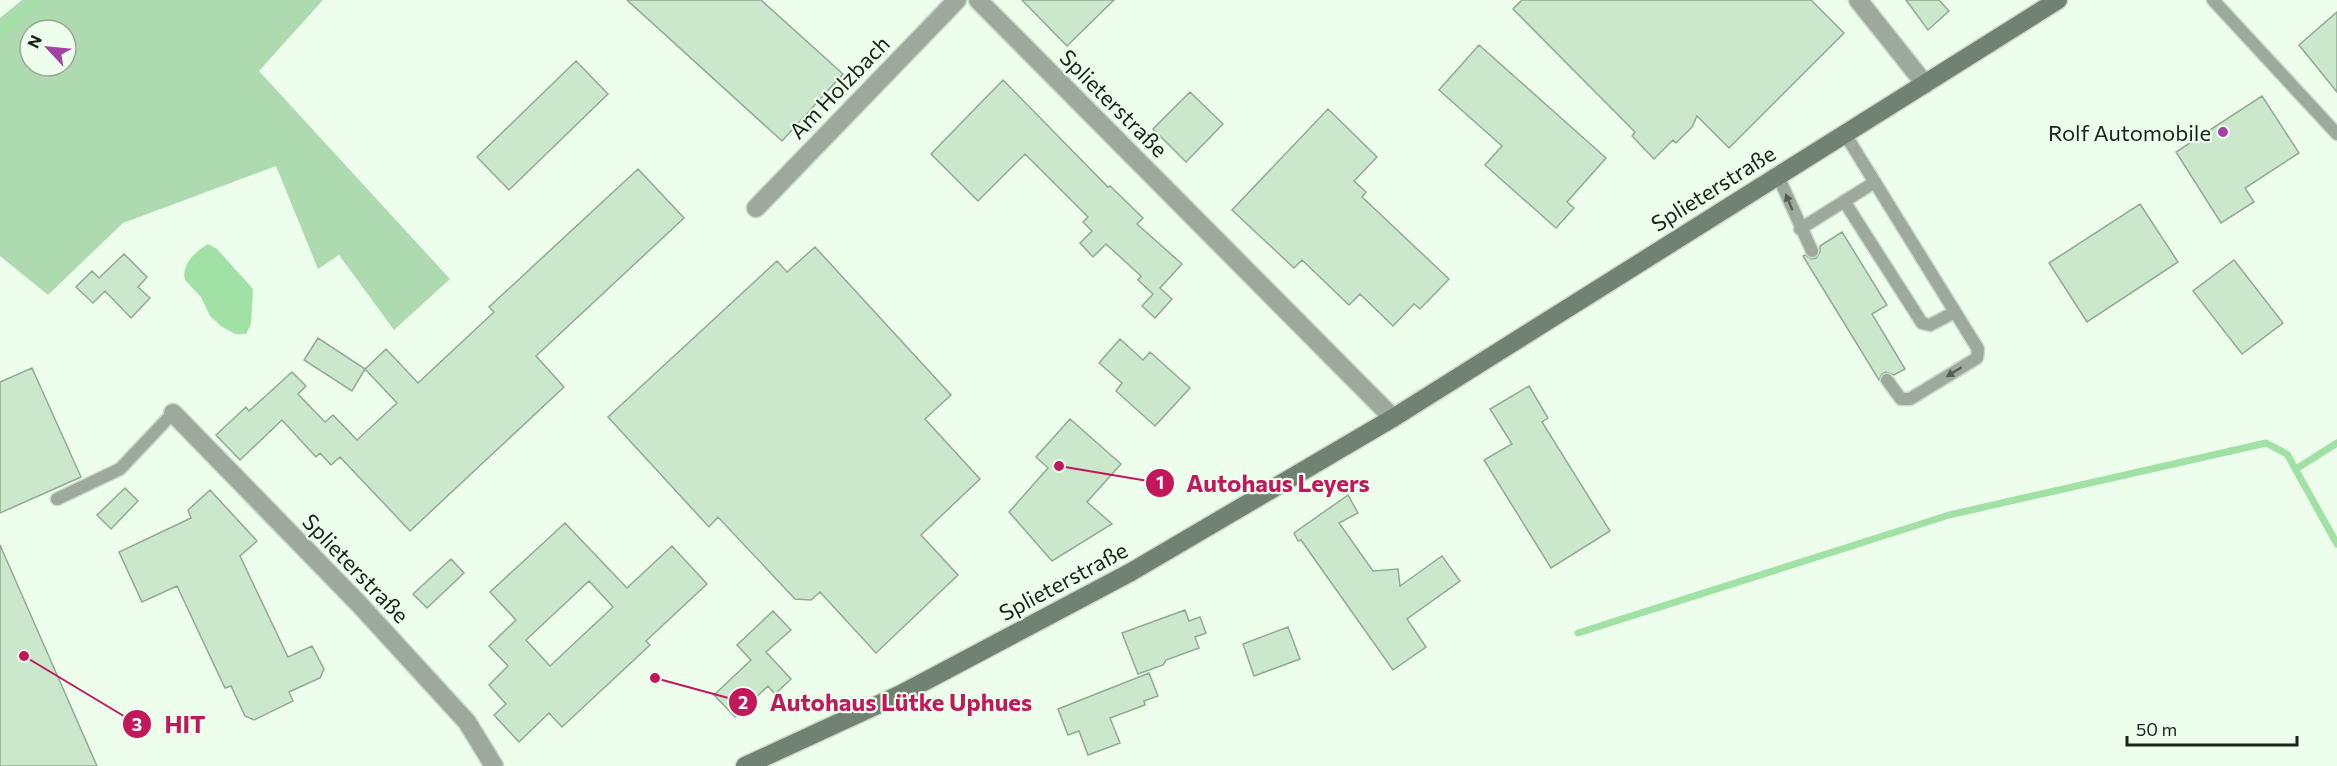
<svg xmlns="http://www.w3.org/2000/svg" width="2337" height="766" font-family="Commissioner,sans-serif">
	<rect width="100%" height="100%" fill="#edfeed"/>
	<!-- green -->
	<path fill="#aedab0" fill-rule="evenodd" d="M22,0H323L259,71L450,279L394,330L339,255L318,269L276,166L123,223L48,295L0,256V18ZM30,30H66V66H30Z"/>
	<!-- water -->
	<path fill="#a1e1a5" d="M208,244L217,249L253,289L251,324L246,334H235L221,326L210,316L201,297L185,280C181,264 196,251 208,244Z"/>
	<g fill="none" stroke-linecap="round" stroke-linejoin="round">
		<!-- stream -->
		<path stroke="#a1e1a5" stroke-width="7" d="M0,32L38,0
			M2296,469L2337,443
			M1578,633L1949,515L2266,443L2287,454L2337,544"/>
	</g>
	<!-- building -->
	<path fill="#cbe7cc" stroke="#90ab91" stroke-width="1.5" fill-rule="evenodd" d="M627,0H761L843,74L782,141Z
		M1022,0H1114L1067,46Z
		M1522,0H1811L1844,33L1729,148L1697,116L1692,127L1676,143L1673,140L1654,159L1632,136L1635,132L1513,9Z
		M1906,0H1939L1949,11L1928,30Z
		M2337,12V92L2299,45Z
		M1479,45L1606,158L1567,202L1574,208L1556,228L1485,165L1502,146L1439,90Z
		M576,61L608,94L509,190L477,157Z
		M1003,80L1108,187L1110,186L1143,218L1137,224L1182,264L1160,288L1172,299L1155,318L1142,306L1153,294L1138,280L1141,276L1106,244L1093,257L1080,243L1092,231L1083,222L1088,217L1025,154L978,201L931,154Z
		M1190,92L1223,124L1186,162L1153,129Z
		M2262,96L2299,153L2245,188L2254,202L2221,223L2176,152Z
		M1328,109L1377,157L1354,181L1366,192L1362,197L1449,279L1420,309L1414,304L1393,326L1360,294L1349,305L1302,260L1294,268L1232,210Z
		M638,169L684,218L536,356L564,387L410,531L340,457L331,465L320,453L316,457L282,420L240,460L216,435L246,407L249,411L292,372L306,386L298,394L325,422L333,415L357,440L397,403L365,369L352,391L304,360L318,338L365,369L386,349L418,383L494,312L489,307Z
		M2140,204L2178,262L2087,322L2049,263Z
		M1842,232L1887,305L1872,314L1905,369L1894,375L1886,372L1882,374L1879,380L1803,256L1805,255L1811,259L1816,258L1820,252V246Z
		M815,247L951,395L925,419L980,479L921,535L958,575L876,653L820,592L811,600L795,599L718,517L709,527L608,417L777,261L787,272Z
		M124,254L147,277L138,287L150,298L131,318L105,291L93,303L76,287L92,271L99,278Z
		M2234,260L2283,323L2242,354L2193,291Z
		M1120,339L1143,360L1150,352L1190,388L1155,426L1116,391L1122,383L1099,363Z
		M32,368L81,477L0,513V382Z
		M1529,386L1548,418L1542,422L1610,531L1551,568L1484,460L1512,444L1490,409Z
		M1070,419L1121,464L1087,502L1112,524L1052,561L1009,512L1048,468L1036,457Z
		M125,488L138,501L111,529L97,515Z
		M210,490L257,541L240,556L288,657L312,646L324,669L320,678L289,692L293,701L254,720L245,716L231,686L225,688L177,586L142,602L119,552L191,518L188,510Z
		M1348,495L1358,513L1339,523L1373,571L1398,569L1400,586L1442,556L1460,581L1407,619L1426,647L1393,670L1301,540L1298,541L1294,533Z
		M565,523L627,588L672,546L707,584L646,641L650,645L562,727L549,713L519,742L494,715L506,704L489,685L508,666L489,646L516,620L490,592ZM589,581L613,607L550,666L526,640Z
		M0,545L97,766H0Z
		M451,559L464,573L427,608L413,594Z
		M1185,610L1189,621L1200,617L1206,633L1195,637L1199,648L1166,660L1163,665L1138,674L1122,633Z
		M773,611L791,630L766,652L791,679L775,694L768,686L735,717L714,695L751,660L737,645Z
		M1288,627L1300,659L1254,676L1243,644Z
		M1149,673L1158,696L1144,701L1145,705L1110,718L1120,743L1088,755L1079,731L1068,735L1058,709Z"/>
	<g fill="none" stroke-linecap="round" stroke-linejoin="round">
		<!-- lane casing -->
		<g stroke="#cbdbcb" stroke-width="15">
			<path id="lane" d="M2213,0L2337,134
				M1845,134L1978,349L1977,358L1910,399H1901L1887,380
				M1778,176L1812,251
				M1844,201L1922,323L1930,325L1955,312
				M1800,229L1875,182
				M57,499L120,469L173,413"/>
		</g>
		<!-- street casing -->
		<g stroke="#cbdbcb" stroke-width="21">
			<path id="street" d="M978,0L1393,418
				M1858,0L1925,84
				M756,208L957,0
				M173,413L359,604L467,722L494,766"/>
		</g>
		<!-- secondary casing -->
		<g stroke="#cbdbcb" stroke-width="21">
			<path id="secondary" d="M745,766L901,694L1131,572L1393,418L2058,0"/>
		</g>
		<!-- lane -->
		<use href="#lane" stroke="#9da99d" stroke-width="12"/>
		<!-- street -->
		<use href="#street" stroke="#9da99d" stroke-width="18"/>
		<!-- secondary -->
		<use href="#secondary" stroke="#718272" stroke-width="18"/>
	</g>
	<!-- one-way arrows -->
	<defs><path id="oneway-solid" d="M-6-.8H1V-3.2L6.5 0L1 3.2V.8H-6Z" transform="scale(1.5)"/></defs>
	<g fill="#545f54">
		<use href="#oneway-solid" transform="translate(1789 202) rotate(-113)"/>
		<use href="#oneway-solid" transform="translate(1954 372) rotate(148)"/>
	</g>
	<!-- markers -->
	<circle fill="#a442a8" stroke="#edfeed" stroke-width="2" cx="2223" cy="132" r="6"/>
	<g text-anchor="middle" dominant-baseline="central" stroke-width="4.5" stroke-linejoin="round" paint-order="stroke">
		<!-- street labels -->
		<g font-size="22" fill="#192319" stroke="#edfeed">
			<text transform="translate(839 87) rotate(-46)">Am Holzbach</text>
			<text transform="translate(1114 103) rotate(45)">Splieterstraße</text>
			<text transform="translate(1713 188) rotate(-32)">Splieterstraße</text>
			<text transform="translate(356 568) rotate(46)">Splieterstraße</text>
			<text transform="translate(1063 581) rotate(-28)">Splieterstraße</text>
		</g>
		<!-- poi labels -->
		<g font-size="22" fill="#192319" stroke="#edfeed" text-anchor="end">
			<text x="2211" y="132">Rolf Automobile</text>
		</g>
	</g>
	<!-- callouts -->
	<path fill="none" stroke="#c2185b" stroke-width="2" d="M1059 466L1160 483M655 678L743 702M24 656L137 724"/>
	<g fill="#c2185b" stroke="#edfeed" stroke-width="2">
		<circle cx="1059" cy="466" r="6"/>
		<circle cx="655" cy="678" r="6"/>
		<circle cx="24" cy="656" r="6"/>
		<circle cx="1160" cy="483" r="15"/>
		<circle cx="743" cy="702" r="15"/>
		<circle cx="137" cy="724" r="15"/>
	</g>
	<g font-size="18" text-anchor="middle" font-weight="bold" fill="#fff">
		<text x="1160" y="489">1</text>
		<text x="743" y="709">2</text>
		<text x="137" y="731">3</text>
	</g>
	<g font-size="24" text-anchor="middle" font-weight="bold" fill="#c2185b" stroke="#edfeed" stroke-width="4.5" stroke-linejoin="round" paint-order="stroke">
		<text x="1278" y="492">Autohaus Leyers</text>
		<text x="901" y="711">Autohaus Lütke Uphues</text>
		<text x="185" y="733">HIT</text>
	</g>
	<!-- north arrow -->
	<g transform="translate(48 48) rotate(296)"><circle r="28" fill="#edfeed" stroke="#98a698" stroke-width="1.5"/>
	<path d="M0-4.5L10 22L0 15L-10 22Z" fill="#a442a8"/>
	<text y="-9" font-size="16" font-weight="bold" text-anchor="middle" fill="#192319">N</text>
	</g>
	<!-- scale -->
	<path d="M2127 736v9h170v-9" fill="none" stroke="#192319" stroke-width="3"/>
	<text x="2136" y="736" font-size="18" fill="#192319" stroke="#edfeed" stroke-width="4.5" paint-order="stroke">50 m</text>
</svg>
